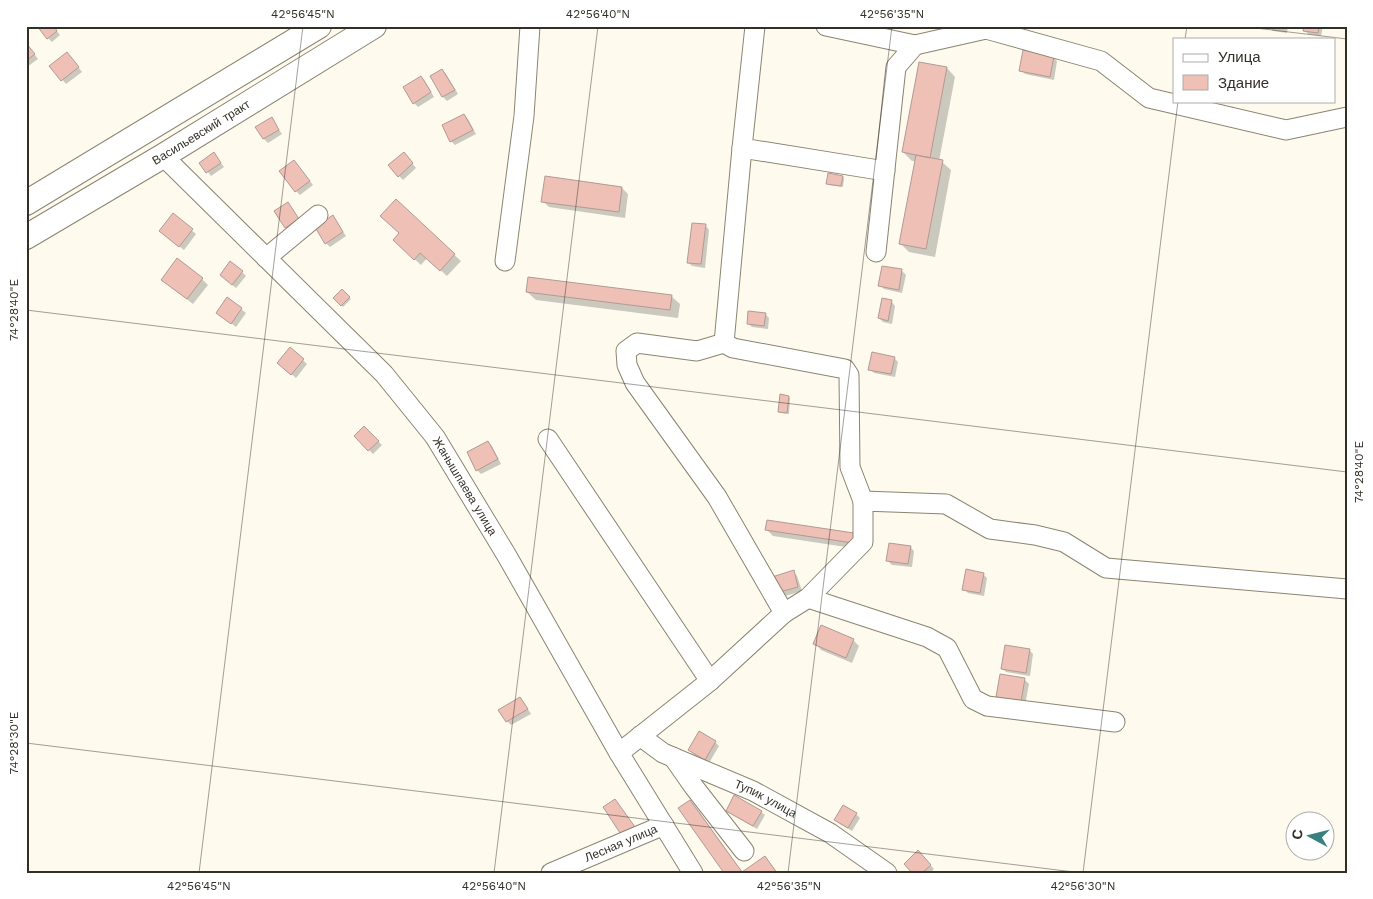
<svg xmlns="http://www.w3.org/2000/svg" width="1373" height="899" font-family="'Work Sans',sans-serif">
	<rect width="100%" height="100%" fill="#fefaed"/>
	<!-- shadow -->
	<path fill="#0003" d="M53,26L60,35L52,42L48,38Z
		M1288,26L1287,33L1273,31L1269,27Z
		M1305,26H1323L1321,36L1308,34L1304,30Z
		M26,43L38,59L27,67H26Z
		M71,57L82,72L66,84L51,66Z
		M1053,57L1057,61L1054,80L1025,74L1021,70Z
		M947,68L955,77L939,161L942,162L951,170L935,257L909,252L900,243L916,161H912L903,152Z
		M442,70L446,74L458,94L447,101L443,97L432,76Z
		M421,77L425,81L434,97L418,107L414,103Z
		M464,115L468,119L476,134L455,145L451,141Z
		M272,119L282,134L268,143L264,139L257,127Z
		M214,154L224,167L211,176L201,163Z
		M407,157L416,168L403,180L399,176Z
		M294,161L313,185L300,195L296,191Z
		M843,177L844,178L843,187L829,185L828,183Z
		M622,188L628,194L625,218L549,207L543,201Z
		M396,201L461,261L447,276L427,258L421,265L400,246V233Z
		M173,215L196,234L184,250L164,235Z
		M333,217L346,236L330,247L326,243Z
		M706,226L709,230L705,268L692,266L688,262Z
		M902,271L906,275L902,293L884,289L880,285Z
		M242,272L246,276L236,288L225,279Z
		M202,279L208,285L193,304L162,280Z
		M342,290L351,299L343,307L334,298Z
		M527,292L671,296L680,304L678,318L536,300Z
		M228,299L246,313L236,327L222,316Z
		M892,302L895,306L892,324L883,322L879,318Z
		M765,314L769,318L768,329L752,327L748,323Z
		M290,348L307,364L296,378L282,366Z
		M894,358L898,362L895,377L874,373L870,369Z
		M789,397L790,398L789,414L781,413L779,412Z
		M364,428L382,445L373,454L355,436Z
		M488,442L492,446L501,464L481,474L477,470Z
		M767,530L854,534L859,549L773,536Z
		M910,547L914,551L912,567L892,565L888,561Z
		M793,572L797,576L802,591L782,597L778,593Z
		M983,574L987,578L984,596L968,593L964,589Z
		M853,640L859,646L852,663L821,650L815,643Z
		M1029,650L1033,654L1030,676L1006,672L1002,668Z
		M1025,680L1029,684L1025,705L1001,701L997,697Z
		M520,699L524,703L531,714L511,725L507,721Z
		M715,742L719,746L709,763L693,754L690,750Z
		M690,801L698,810L743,873L765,857L778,873H726Z
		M844,807L856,814L860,818L852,831L840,824L836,820Z
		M727,811L761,812L765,815L757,829L731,814Z
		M922,856L934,869L930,873H913Z"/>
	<!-- building -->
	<path fill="#efc0b5" stroke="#b29a95" d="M37,26H54L57,31L47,39Z
		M1304,26H1319L1318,33L1303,31Z
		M26,43L35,54L26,61Z
		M1023,50L1054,56L1050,77L1019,71Z
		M67,52L79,67L61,81L49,66Z
		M919,62L947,67L930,158L902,152Z
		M442,69L455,90L442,97L430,76Z
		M421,76L431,92L413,104L403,87Z
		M464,114L473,130L450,142L442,125Z
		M272,117L279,130L263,139L255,127Z
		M214,152L221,163L206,173L199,163Z
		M404,152L413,163L398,177L388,165Z
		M916,155L943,160L926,249L899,244Z
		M294,160L310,181L295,192L279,171Z
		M828,173L843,176L841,186L826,184Z
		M545,176L622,187L619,212L541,202Z
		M396,199L455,254L440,271L420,253L414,260L393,240L399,233L380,216Z
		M288,202L299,219L285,228L274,211Z
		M173,213L193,229L179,247L159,231Z
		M333,215L343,232L325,244L315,227Z
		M692,223L706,224L701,264L687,263Z
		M177,258L203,278L187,299L161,280Z
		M230,261L243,271L232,285L220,275Z
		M882,266L902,269L899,290L878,286Z
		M528,277L672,295L670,310L526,292Z
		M342,289L350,297L341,306L333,298Z
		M227,297L242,308L231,324L216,313Z
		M882,298L892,300L888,321L878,318Z
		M748,311L766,313L764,326L747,324Z
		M290,347L304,359L291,375L277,363Z
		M872,352L895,357L891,374L868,370Z
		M780,394L789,396L787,413L778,412Z
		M364,426L379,441L368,451L354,436Z
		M488,441L498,459L476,471L467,452Z
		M767,520L854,533L853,543L765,530Z
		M889,543L911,546L908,564L886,561Z
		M966,569L984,573L980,593L962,590Z
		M794,570L798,587L776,593L772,577Z
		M821,625L854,639L846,658L813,644Z
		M1005,645L1030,649L1026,673L1001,669Z
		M1000,674L1025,678L1021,702L996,697Z
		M520,697L528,709L506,722L498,710Z
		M699,731L716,741L705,760L688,750Z
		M734,795L762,811L753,826L726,811Z
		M615,799L635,827L622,836L603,807Z
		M690,800L742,872L765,856L777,873H724L678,808Z
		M843,805L857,813L848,828L834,820Z
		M918,850L931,865L922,873H912L904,864Z"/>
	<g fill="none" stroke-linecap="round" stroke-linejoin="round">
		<!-- minor casing -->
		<g stroke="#8b8471" stroke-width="21">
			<g id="minor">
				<path d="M755,26L742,148L885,171"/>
				<path d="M826,26L915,45L986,29L1101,61L1149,98L1286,130L1347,117"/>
				<path d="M742,148L724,343L733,348L845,369L849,375L850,467L863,501"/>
				<path id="s1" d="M163,156L384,374L435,437L507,556L619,753L693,873"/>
				<path d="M876,252L896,67L915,45"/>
				<path d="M266,258L318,215"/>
				<path d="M505,261L524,116L530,26"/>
				<path d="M724,343L697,351L637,343L626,351L627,365L635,383L717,497L784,613"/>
				<path d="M548,439L710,681"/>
				<path d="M808,598L927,637L947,648L973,699L987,706L1115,722"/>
				<path id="s2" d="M640,736L663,753L753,791L830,833L887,873"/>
				<path d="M619,753L710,681L784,613L808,598L863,542V501L946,504L990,529L1035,535L1064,542L1106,568L1347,589"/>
				<path d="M673,757L694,787L744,851"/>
				<path id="s3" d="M551,873L664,825"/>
			</g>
		</g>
		<!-- major casing -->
		<g stroke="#8b8471" stroke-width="26">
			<g id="major">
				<path d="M26,203L319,26"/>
				<path id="s4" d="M26,237L163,156L374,26"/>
			</g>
		</g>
		<!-- minor -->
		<use href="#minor" stroke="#fff" stroke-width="19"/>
		<!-- major -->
		<use href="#major" stroke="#fff" stroke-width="24"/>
	</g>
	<!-- ticks -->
	<path fill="none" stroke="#322f27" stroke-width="1" stroke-opacity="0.45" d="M1239,26L1347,39M1185,39L1187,26M26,310L1347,472M26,743L1082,873M199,873L303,26M494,873L598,26M788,873L892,26M1083,873L1178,101"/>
	<g text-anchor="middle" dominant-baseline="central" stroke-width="4" stroke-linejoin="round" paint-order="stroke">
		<!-- street labels -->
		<g font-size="12" fill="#322f27" stroke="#fff">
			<text stroke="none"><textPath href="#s4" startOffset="204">Васильевский тракт</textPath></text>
			<text stroke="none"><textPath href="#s1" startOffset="449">Жанышпаева улица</textPath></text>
			<text stroke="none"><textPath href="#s2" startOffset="141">Тупик улица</textPath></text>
			<text stroke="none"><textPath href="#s3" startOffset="76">Лесная улица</textPath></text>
		</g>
	</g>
	<!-- border -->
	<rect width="1373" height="899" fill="none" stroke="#ffffff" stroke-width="55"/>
	<!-- legend -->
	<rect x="1173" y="38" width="162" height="65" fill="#ffffff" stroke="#adaca9"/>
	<rect x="1183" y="54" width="25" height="8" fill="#ffffff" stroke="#adaca9"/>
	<text x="1218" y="62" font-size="15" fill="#322f27">Улица</text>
	<rect x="1183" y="75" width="25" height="15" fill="#efc0b5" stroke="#adaca9"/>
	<text x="1218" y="88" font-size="15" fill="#322f27">Здание</text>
	<!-- north arrow -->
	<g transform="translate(1310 836) rotate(277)"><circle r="24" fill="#ffffff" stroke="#adaca9"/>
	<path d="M0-4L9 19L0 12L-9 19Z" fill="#39817f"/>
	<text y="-8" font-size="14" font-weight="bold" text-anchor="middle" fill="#322f27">С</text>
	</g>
	<rect x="28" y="28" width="1318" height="844" fill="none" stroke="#322f27" stroke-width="2"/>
	<g font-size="12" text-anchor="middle" fill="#322f27">
		<text x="303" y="18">42°56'45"N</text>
		<text x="598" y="18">42°56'40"N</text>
		<text x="892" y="18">42°56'35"N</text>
		<text transform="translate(14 310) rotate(-90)" y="4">74°28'40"E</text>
		<text transform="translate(1359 472) rotate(-90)" y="4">74°28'40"E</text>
		<text transform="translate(14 743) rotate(-90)" y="4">74°28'30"E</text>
		<text x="199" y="890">42°56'45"N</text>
		<text x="494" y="890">42°56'40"N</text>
		<text x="789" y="890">42°56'35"N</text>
		<text x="1083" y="890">42°56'30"N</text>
	</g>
</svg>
